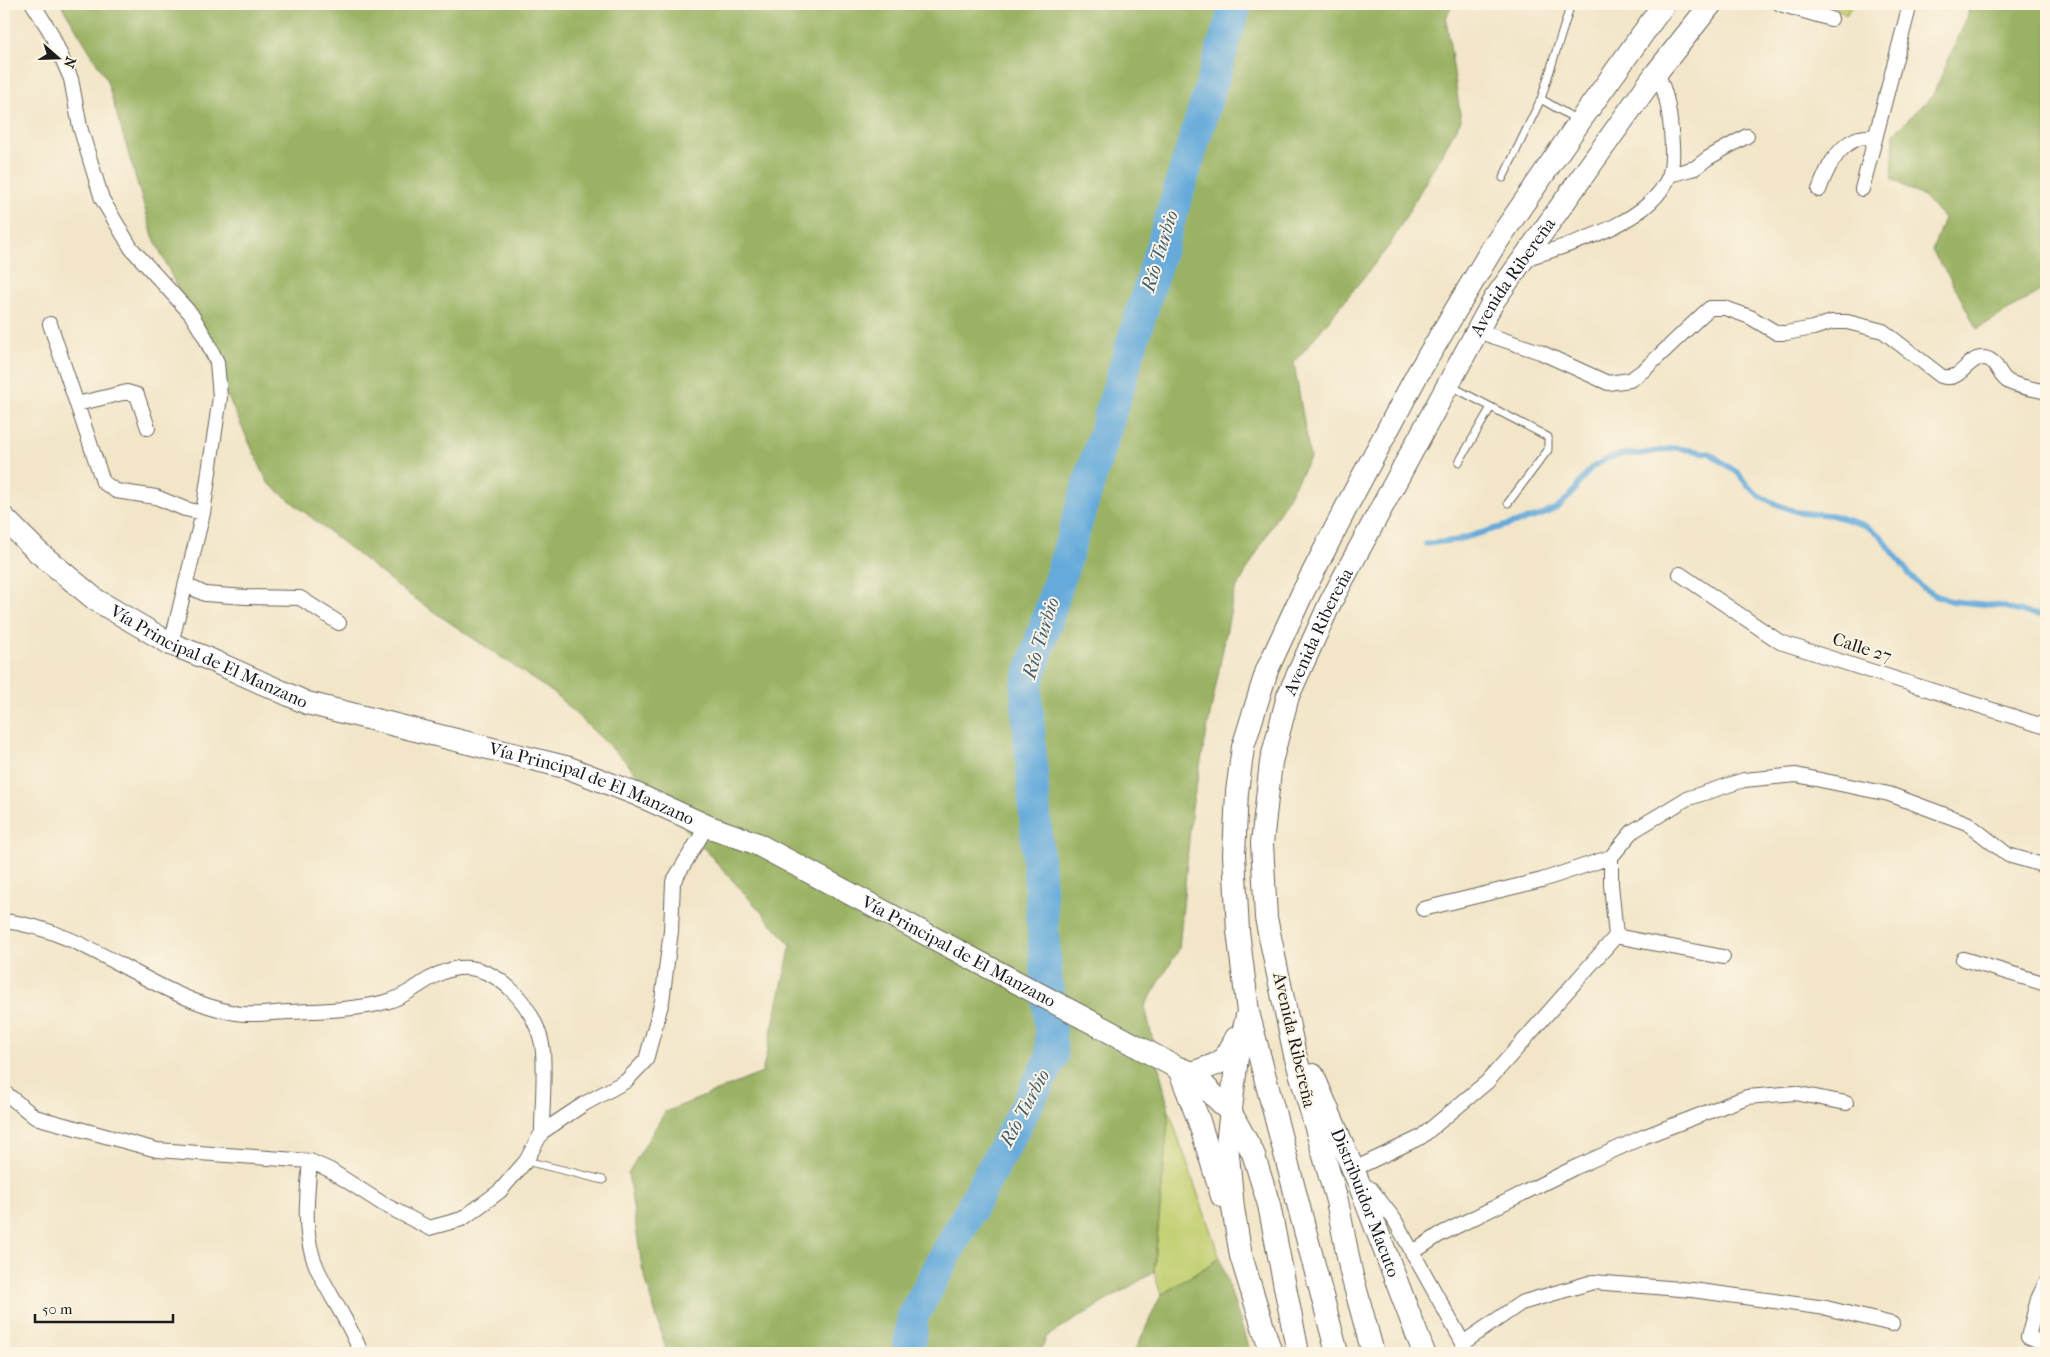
<svg xmlns="http://www.w3.org/2000/svg" width="2050" height="1357" font-family="'IM FELL French Canon',serif">
	<rect width="100%" height="100%" fill="#fcf5e5"/>
	<filter id="ink" filterUnits="userSpaceOnUse"><feTurbulence type="fractalNoise" baseFrequency=".02" numOctaves="2"/><feDisplacementMap in="SourceGraphic" scale="10" xChannelSelector="R" yChannelSelector="G"/><feConvolveMatrix kernelMatrix="1 2 1 2 8 2 1 2 1" color-interpolation-filters="sRGB"/></filter>
	<filter id="wash" filterUnits="userSpaceOnUse"><feTurbulence type="fractalNoise" baseFrequency=".0096" numOctaves="4" result="noise"/><feDisplacementMap in="SourceGraphic" scale="20" xChannelSelector="R" yChannelSelector="G"/><feGaussianBlur stdDeviation="1.12" result="paint"/><feColorMatrix in="noise" values="0 0 0 0 0 0 0 0 0 0 0 0 0 0 0 0 0 1.4 0 .05"/><feComposite in="paint" operator="in"/></filter>
	<g filter="url(#wash)">
		<rect width="100%" height="100%" fill="#f2e5c8"/>
		<!-- green -->
		<path fill="#c3cf71" stroke="#707646" d="M1830,4H1853L1846,15Z
			M1169,1111L1220,1258L1161,1295L1154,1272Z"/>
		<!-- forest -->
		<path fill="#9ab263" stroke="#5b6740" d="M61,4H1452L1446,19L1461,120L1389,246L1294,363L1310,458L1234,593L1192,807L1179,949L1145,1006L1169,1111L1154,1272L1046,1337L1041,1353H667L642,1267L628,1173L665,1112L762,1073L791,945L624,760L555,694L405,592L268,483L153,236L106,78Z
			M1969,4H2046V288L1977,329L1950,278L1932,251L1944,218L1925,198L1892,179L1894,133L1933,95L1968,15Z
			M1220,1258L1250,1353H1134L1161,1295Z"/>
		<g fill="none" stroke-linecap="round" stroke-linejoin="round">
			<!-- stream -->
			<path stroke="#65aada" stroke-width="5.5" d="M1426,544L1457,540L1542,515L1558,507L1570,496L1591,468L1606,459L1623,454H1640L1675,448L1709,453L1738,473L1748,486L1760,496L1776,504L1797,512L1831,515L1864,525L1880,535L1910,575L1921,587L1935,595L1951,601L2001,606L2017,611L2046,616"/>
			<!-- river -->
			<path stroke="#65aada" stroke-width="32" d="M908,1353L913,1316L1052,1058L1026,688L1236,4"/>
		</g>
	</g>
	<g filter="url(#ink)">
		<g fill="none" stroke-linecap="round" stroke-linejoin="round">
			<!-- lane casing -->
			<g stroke="#676258" stroke-width="9">
				<path id="lane" d="M1571,4L1541,99L1577,120
					M1503,178L1541,99
					M1451,386L1548,437V450L1508,503
					M1459,462L1491,407
					M526,1161L603,1180"/>
			</g>
			<!-- street casing -->
			<g stroke="#676258" stroke-width="16">
				<path id="street" d="M33,4L51,33L71,79L80,127L102,199L131,248L191,314L205,337L217,362L220,397L203,513L171,644
					M1780,4L1831,19
					M1670,175L1695,168L1708,158L1747,136
					M1862,189L1910,4
					M1819,190C1826,171 1836,148 1856,139C1861,137 1870,137 1876,136
					M1524,259C1568,245 1650,224 1669,176C1674,163 1672,144 1671,131C1669,107 1666,93 1657,72
					M50,324L103,482L116,491L156,497L185,509L203,513
					M1477,331L1540,352L1608,383L1630,380L1644,370L1702,315L1710,308H1725L1750,317L1777,333H1786L1813,328L1832,322H1847L1883,331L1941,376C1961,383 1966,359 1981,358C1998,357 1997,376 2009,382C2019,387 2035,389 2046,392
					M77,404L127,392L137,395L148,428
					M1680,574L1780,642L2046,727
					M186,585L205,594L246,597L300,598L339,623
					M1423,909L1542,880L1611,857
					M4,921C88,930 152,997 235,1013C251,1016 271,1013 287,1012C318,1011 359,1010 389,1001C411,995 429,974 453,969C497,959 540,1012 543,1052C545,1078 542,1106 542,1132
					M1616,936L1723,957
					M1963,959L2046,984
					M4,1092L35,1117L157,1150L310,1161L330,1170L383,1204L429,1228L462,1219L500,1191L526,1161L542,1132L584,1104L626,1081L646,1060L662,1001L671,931L673,882L707,826
					M310,1161C307,1196 302,1235 317,1268C330,1297 350,1323 361,1353
					M1352,1170L1421,1137L1487,1082L1616,936L1611,884V857L1633,831L1686,799L1744,780L1796,775L1889,794L1967,823L2008,855L2046,866
					M1360,1183L1371,1189L1394,1219L1463,1343L1465,1353
					M1412,1253L1439,1235L1574,1168L1643,1137L1747,1097L1795,1093L1846,1103
					M2046,1282L2038,1299L2028,1337L2046,1345
					M1463,1343L1521,1303L1593,1282L1692,1290L1826,1308L1892,1324"/>
			</g>
			<!-- primary casing -->
			<g stroke="#676258" stroke-width="24">
				<g id="primary">
					<path id="s1" d="M4,518L38,552L96,600L171,644L204,657L307,703L569,768L636,794L707,826L755,843L1176,1067L1192,1073L1231,1113L1253,1153L1269,1205L1298,1353"/>
					<path d="M1247,1016L1237,1057L1227,1144L1233,1208L1241,1256L1271,1353"/>
					<path d="M1179,1069L1199,1121L1222,1196"/>
					<path d="M1192,1073C1220,1062 1222,1067 1236,1038"/>
					<path id="s2" d="M1313,1075L1358,1181L1424,1353"/>
					<path d="M1337,1353L1248,1012L1238,931L1234,855L1237,792L1243,747L1267,670L1303,592L1349,502L1417,375L1492,249L1580,121L1664,4"/>
					<path id="s3" d="M1373,1353L1351,1272L1337,1201L1295,1055L1266,918L1262,843L1271,762L1288,696L1331,601L1494,300L1657,72L1711,4"/>
				</g>
			</g>
			<!-- lane -->
			<use href="#lane" stroke="#fff" stroke-width="7"/>
			<!-- street -->
			<use href="#street" stroke="#fff" stroke-width="14"/>
			<!-- primary -->
			<use href="#primary" stroke="#fff" stroke-width="22"/>
		</g>
	</g>
	<g text-anchor="middle" dominant-baseline="central" stroke-width="4" stroke-linejoin="round" paint-order="stroke">
		<!-- street labels -->
		<g font-size="18" fill="#1c1c1c" stroke="#fcf5e5">
			<text stroke="none"><textPath href="#s3" startOffset="1149">Avenida Ribereña</textPath></text>
			<text stroke="none"><textPath href="#s3" startOffset="744">Avenida Ribereña</textPath></text>
			<text transform="translate(1862 648) rotate(18)">Calle 27</text>
			<text stroke="none"><textPath href="#s1" startOffset="250">Vía Principal de El Manzano</textPath></text>
			<text stroke="none"><textPath href="#s1" startOffset="655">Vía Principal de El Manzano</textPath></text>
			<text stroke="none"><textPath href="#s1" startOffset="1060">Vía Principal de El Manzano</textPath></text>
			<text transform="translate(1294 1040) rotate(77)">Avenida Ribereña</text>
			<text stroke="none"><textPath href="#s2" startOffset="138">Distribuidor Macuto</textPath></text>
		</g>
		<!-- water labels -->
		<g font-size="19" font-style="italic" fill="#3d5c71" stroke="#fcf5e5">
			<text transform="translate(1160 251) rotate(-73)">Río Turbio</text>
			<text transform="translate(1041 638) rotate(-73)">Río Turbio</text>
			<text transform="translate(1025 1108) rotate(-62)">Río Turbio</text>
		</g>
	</g>
	<!-- margin -->
	<rect width="2050" height="1357" fill="none" stroke="#fcf5e5" stroke-width="20"/>
	<!-- north arrow -->
	<g transform="translate(58 58) rotate(110)" stroke="#fcf5e5" stroke-width="4" paint-order="stroke">
	<path d="M0-4L9 19L0 12L-9 19Z" fill="#1c1c1c"/>
	<text y="-8" font-size="14" font-weight="bold" text-anchor="middle" fill="#1c1c1c">N</text>
	</g>
	<!-- scale -->
	<path d="M35 1314v8h138v-8" fill="none" stroke="#1c1c1c" stroke-width="2.5"/>
	<text x="42" y="1314" font-size="15" fill="#1c1c1c" stroke="#fcf5e5" stroke-width="4" paint-order="stroke">50 m</text>
</svg>
